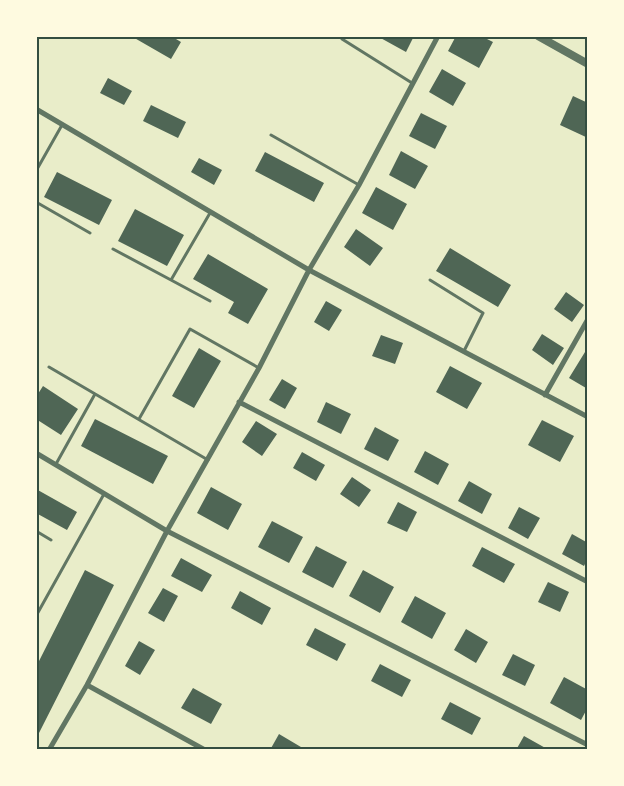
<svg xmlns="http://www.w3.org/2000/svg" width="624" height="786" font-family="Arial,sans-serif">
	<rect width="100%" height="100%" fill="#e9edc9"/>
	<!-- building -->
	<path fill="#4f6655" d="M131,36H171L181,42L171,59Z
		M377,36H414L406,52Z
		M456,36H481L493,42L479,68L448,51Z
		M442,69L466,83L453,106L429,92Z
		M108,78L132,91L124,105L100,93Z
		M573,96L588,103V138L560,125Z
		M151,105L186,122L178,138L143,121Z
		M421,113L447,126L435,149L409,136Z
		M401,151L428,166L415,189L389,175Z
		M265,152L324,183L314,202L255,171Z
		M199,158L222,170L214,185L191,172Z
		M57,172L112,200L99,225L44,197Z
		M376,187L407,204L393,230L362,213Z
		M135,209L184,235L167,266L118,241Z
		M356,229L383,248L370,266L344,247Z
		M450,248L511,285L498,307L436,271Z
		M208,254L268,289L248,324L228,313L234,302L193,279Z
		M566,292L584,305L572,322L554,309Z
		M326,301L342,310L329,331L314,322Z
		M542,334L564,348L553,365L532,350Z
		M381,335L403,343L395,364L372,356Z
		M199,348L221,361L194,408L172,396Z
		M585,352L588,354V385L586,388L569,378Z
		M450,366L482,383L467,409L436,392Z
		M282,379L297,388L285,409L269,400Z
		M43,386L78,409L61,435L36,419V397Z
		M326,402L351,414L341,434L317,422Z
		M95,419L168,456L153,484L81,446Z
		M542,420L574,436L560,462L528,445Z
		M256,421L277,434L262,456L242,442Z
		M375,427L399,440L388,461L364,449Z
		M425,451L449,464L438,485L414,472Z
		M302,452L325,465L316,481L293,468Z
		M352,477L371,490L359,507L340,494Z
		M469,481L492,494L482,514L458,501Z
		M211,487L242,504L228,530L197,513Z
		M36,489L77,512L67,530L36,513Z
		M398,502L417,512L407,532L387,523Z
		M519,507L540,518L528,539L508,528Z
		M272,521L303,537L289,563L258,547Z
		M572,534L588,543V558L584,566L562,554Z
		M316,546L347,562L333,588L302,572Z
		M482,547L515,564L504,583L472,566Z
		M181,558L212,575L202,592L171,576Z
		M85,570L114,585L39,733L36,732V667Z
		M363,570L394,587L380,613L349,596Z
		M548,582L569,592L560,612L538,602Z
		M163,588L178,596L164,622L148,613Z
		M240,591L271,608L262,625L231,608Z
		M415,596L446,613L432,639L401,622Z
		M315,628L346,644L337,661L306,645Z
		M466,629L488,642L476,663L454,650Z
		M139,641L155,650L140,675L125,666Z
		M513,654L535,665L525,686L502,675Z
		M380,664L411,680L402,697L371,681Z
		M564,677L588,690V707L581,720L550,703Z
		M193,688L222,704L211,724L181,708Z
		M450,702L481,718L472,735L441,719Z
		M279,734L306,750H270Z
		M524,736L549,750H516Z"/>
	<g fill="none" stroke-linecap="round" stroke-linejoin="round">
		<!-- service -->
		<path stroke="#617663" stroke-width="3" d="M341,36L342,39L412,83
			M271,135L359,185
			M36,171L62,125
			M36,202L90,233
			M113,249L171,280
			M430,280L483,313L464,351
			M210,301L171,280L210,213
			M49,367L208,460
			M139,419L190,329L259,368
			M56,464L95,394
			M36,531L51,540
			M36,616L104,494"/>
		<!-- minor -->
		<path stroke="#617663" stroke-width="5" d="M36,109L309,270L588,417
			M545,395L588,319
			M239,402L588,582
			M36,453L167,531L588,745
			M87,685L205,750
			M49,750L87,685L167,531L259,368L309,270L359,185L438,36"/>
		<!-- tertiary -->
		<path stroke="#617663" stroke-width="8" d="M538,36L588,64"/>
	</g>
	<!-- border -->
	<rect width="624" height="786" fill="none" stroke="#fefae0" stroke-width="75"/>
	<rect x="38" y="38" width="548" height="710" fill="none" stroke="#344e41" stroke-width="2"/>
</svg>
